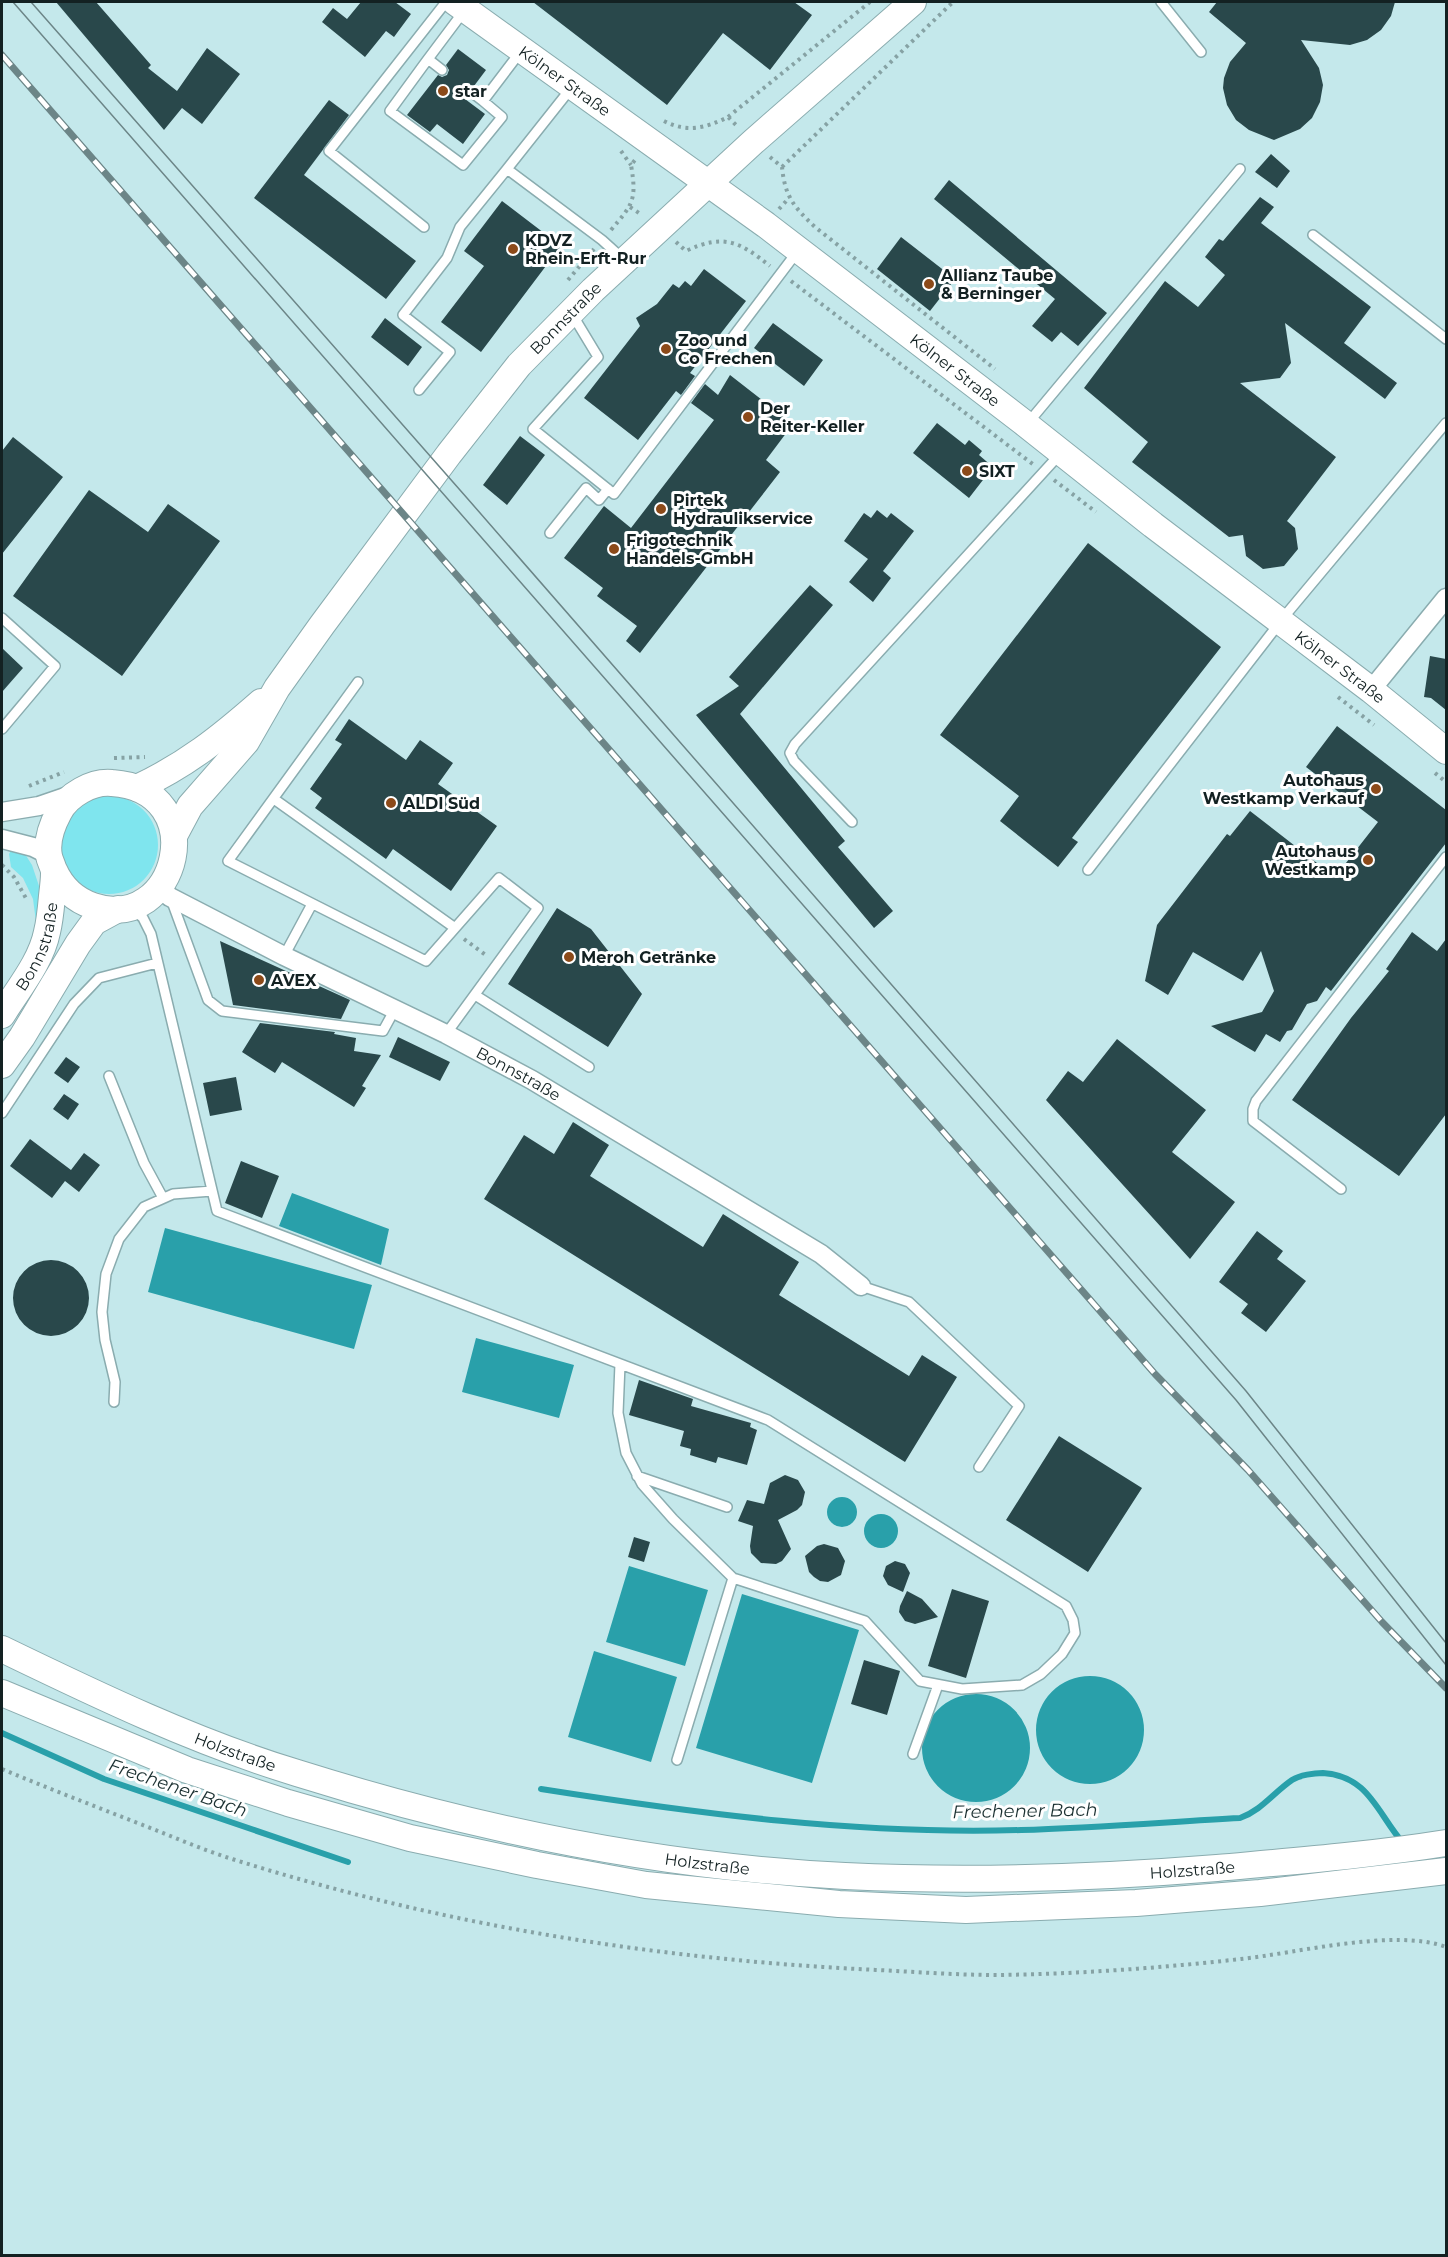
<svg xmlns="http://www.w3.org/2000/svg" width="1448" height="2257" font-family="Montserrat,sans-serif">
	<rect width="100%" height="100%" fill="#c4e8eb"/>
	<!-- green -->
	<path fill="#7fe5ee" d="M60 845a49 49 0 1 1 98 0a49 49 0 1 1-98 0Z
		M13,847L23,851L32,865L41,892L36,922L33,899L23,878L11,867L9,854Z"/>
	<!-- water -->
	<path fill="#29a0aa" d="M292,1193L389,1229L381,1265L279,1226Z
		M165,1228L372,1285L354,1349L148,1292Z
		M476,1338L574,1365L559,1418L462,1392Z
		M827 1512a15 15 0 1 1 30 0a15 15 0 1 1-30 0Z
		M864 1531a17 17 0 1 1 34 0a17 17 0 1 1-34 0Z
		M629,1566L708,1590L685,1666L606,1642Z
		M742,1594L859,1630L812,1783L696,1748Z
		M594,1651L677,1677L651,1762L568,1737Z
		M1036 1730a54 54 0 1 1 108 0a54 54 0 1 1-108 0Z
		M922 1748a54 54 0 1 1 108 0a54 54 0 1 1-108 0Z"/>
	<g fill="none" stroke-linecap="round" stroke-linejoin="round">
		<!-- stream -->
		<path stroke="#29a0aa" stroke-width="6" d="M2,1733L104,1779L348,1862
			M541,1789C700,1814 860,1835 1021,1830C1094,1828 1167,1822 1240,1818C1262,1810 1273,1793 1292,1780C1300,1775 1314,1773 1323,1773C1369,1776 1377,1813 1403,1843"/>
	</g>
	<!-- building -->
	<path fill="#29484b" d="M56,2H96L151,65L148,68L177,91L207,48L240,74L202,124L182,108L164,130Z
		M361,2H395L411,14L394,37L386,31L365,57L322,22L333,8L347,19Z
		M533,2H794L812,15L770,70L723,33L667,105Z
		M1217,2H1395L1391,16L1381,30L1367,40L1350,45L1301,40L1319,68L1323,85L1320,102L1312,118L1300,129L1274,140L1249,130L1236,120L1227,105L1223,88L1224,78L1230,62L1246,43L1209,12Z
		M458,49L486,70L474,86L468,85L463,90L466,97L465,99L485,114L463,144L437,124L430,132L407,115L438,75L442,77L447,75L449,70L446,65Z
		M329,100L349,115L304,175L416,261L386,299L254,198Z
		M1271,154L1290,171L1277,188L1255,172Z
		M949,180L1107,313L1078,346L1061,332L1052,342L1032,326L1055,299L934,199Z
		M1260,197L1274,207L1261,223L1371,307L1344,343L1397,383L1385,399L1285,323L1291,363L1280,378L1240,383L1336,457L1287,521L1295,528L1298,549L1284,566L1263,569L1246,556L1243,535L1229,537L1132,462L1148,442L1084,388L1165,281L1198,307L1225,275L1205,257L1219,239L1223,241Z
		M502,201L561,246L481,352L441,322L484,266L464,251Z
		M901,237L955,279L930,311L877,269Z
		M704,269L746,301L690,373L695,376L681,395L676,391L638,440L584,398L640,326L636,318L657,304L673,284L679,288L685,281L691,286Z
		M385,318L422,347L408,366L371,337Z
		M773,323L823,360L804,386L754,348Z
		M730,375L793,424L766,460L780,472L640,653L626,641L637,626L597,596L603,588L564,558L604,506L631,528L714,420L691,403L705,384L718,395Z
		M937,423L965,445L969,440L982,451L979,455L993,467L969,498L913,453Z
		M520,436L545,455L507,505L483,485Z
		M13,437L63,477L2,554V451Z
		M89,490L148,532L168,504L220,541L122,676L13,596Z
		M877,510L887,518L891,513L914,531L883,571L891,578L873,602L849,582L868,559L844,541L864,513L871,518Z
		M1088,543L1221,647L1072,838L1078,842L1058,867L1000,821L1019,796L940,735Z
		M810,585L833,605L740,714L845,841L838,847L893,911L874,928L696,715L739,686L729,677Z
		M2,648L23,668L2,692Z
		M1430,656L1446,659V710L1431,698L1424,697Z
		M349,719L406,760L420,740L453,763L438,784L497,826L451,891L393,849L386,859L315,808L322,798L310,789L342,744L335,740Z
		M1337,726L1446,810V843L1331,991L1326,987L1317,1001L1307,1004L1292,1030L1287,1031L1280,1042L1266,1034L1255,1052L1211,1026L1262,1012L1274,991L1261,951L1243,981L1193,952L1168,995L1145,981L1157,925L1227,834L1230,836L1250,811L1335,877L1378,822L1306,767Z
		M557,908L591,929L642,994L608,1047L508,984Z
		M1412,932L1437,951L1446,939V1114L1399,1176L1292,1100L1351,1018L1389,971L1386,969Z
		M220,941L350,1000L341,1019L233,1005Z
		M260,1023L335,1032L334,1034L356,1038L354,1051L381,1055L362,1086L366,1088L354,1107L282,1062L275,1073L242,1052Z
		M398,1037L450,1062L440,1081L389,1057Z
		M1117,1039L1206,1110L1172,1152L1235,1202L1190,1259L1046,1100L1068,1071L1083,1082Z
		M66,1057L80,1067L68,1083L54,1073Z
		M236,1077L242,1110L210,1116L203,1083Z
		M64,1094L79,1104L68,1120L53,1109Z
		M573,1122L609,1145L590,1176L703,1247L723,1214L799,1262L779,1295L909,1376L922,1355L957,1377L905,1462L484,1199L524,1135L554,1154Z
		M30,1139L71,1170L84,1153L100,1165L79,1192L65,1181L52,1198L10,1166Z
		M241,1161L279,1176L262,1218L225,1203Z
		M1257,1231L1283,1251L1277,1259L1306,1281L1266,1332L1241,1313L1248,1304L1219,1282Z
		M13 1298a38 38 0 1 1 76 0a38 38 0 1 1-76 0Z
		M639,1380L693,1399L691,1406L751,1423L750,1427L757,1430L747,1465L718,1457L716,1463L690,1455L691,1449L680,1446L684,1431L629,1415Z
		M1059,1436L1142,1488L1088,1572L1006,1520Z
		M785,1475L798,1480L805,1492L802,1505L797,1510L778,1520L791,1549L782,1561L776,1564L761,1563L751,1553L750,1546L753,1526L738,1521L747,1500L764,1504L770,1483Z
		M634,1537L650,1542L644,1562L628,1557Z
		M824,1544L838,1548L845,1561L841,1575L828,1582L820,1581L814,1577L809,1572L805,1556L817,1546Z
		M895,1561L905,1564L910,1573L903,1592L888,1585L883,1576L886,1566Z
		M952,1589L989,1601L966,1678L928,1666Z
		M907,1591L922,1599L938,1617L915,1624L905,1621L899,1612L900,1606Z
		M864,1660L900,1671L887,1715L851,1704Z"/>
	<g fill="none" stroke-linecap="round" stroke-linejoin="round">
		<!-- service casing -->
		<g stroke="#8aacaf" stroke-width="12">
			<path id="service" d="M1161,2L1201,52
				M428,59L390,111L463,165L502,117L483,101
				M442,70L428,59L464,11
				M572,87L507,169L602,240L624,260
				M470,91L483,101L521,51
				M424,227L329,151L446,2
				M1313,235L1446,339
				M572,314L598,357L533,429L614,494L797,252
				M419,390L450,352L403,315L447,258L460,227L507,169
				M1028,423L1240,169
				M550,533L586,488L599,500L608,489
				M2,618L55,666L2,729
				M358,682L228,861L426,961L499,878L538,908L446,1034
				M274,799L455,928
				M852,822L794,761L790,753L795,744L1060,454
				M1088,870L1288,612L1446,423
				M171,899L208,1000L222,1011L383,1031L395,1009
				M132,908L143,918L151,934L217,1211L768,1420L1066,1606L1073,1620L1075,1633L1062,1654L1041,1674L1022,1685L962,1689L920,1681L865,1621L733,1578L673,1519L642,1484L626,1453L618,1413L620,1364
				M284,956L312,904
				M475,995L589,1067
				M109,1076L144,1163L163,1198
				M2,1113L74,1004L99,978L157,963
				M1341,1189L1253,1121V1109L1256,1101L1446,857
				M861,1286L909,1302L1019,1406L979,1467
				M114,1402L115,1382L105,1340L102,1312L106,1274L119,1239L144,1207L173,1194L212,1191
				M637,1476L727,1507
				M913,1754L938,1685
				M677,1760L733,1578"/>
		</g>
		<!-- minor casing -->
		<g stroke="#8aacaf" stroke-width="21">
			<g id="minor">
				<path d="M1371,690L1446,598"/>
				<path d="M2,812L39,806L74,794"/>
				<path d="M2,839L33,847L49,855"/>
				<path id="s1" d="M159,888L170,897L284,956L446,1034L532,1080L821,1254L861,1286"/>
			</g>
		</g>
		<!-- secondary casing -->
		<g stroke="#8aacaf" stroke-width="28">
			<g id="secondary">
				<path id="s2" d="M455,2L766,225L1023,422L1153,525L1371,690L1446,751"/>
				<path d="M137,788C186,765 220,738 261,702"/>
				<path id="s3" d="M174,836L190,806L246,742L277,688L322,625L449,454L519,365L593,290L753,142L913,2"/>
				<path id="s4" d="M2,1015C18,989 41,962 47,932C50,920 51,907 52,896C53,888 54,880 54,873C54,867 50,862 49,856C46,841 52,825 59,812C68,795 92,781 112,783C214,790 178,935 93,906C75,900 62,888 54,870"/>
				<path d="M2,1065L22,1037L78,944L94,922L118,909"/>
				<path id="s5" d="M2,1649C97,1695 195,1742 297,1773C472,1828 660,1867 845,1876C969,1882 1093,1878 1217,1868C1294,1861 1371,1855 1446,1843"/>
				<path d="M2,1693L187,1770L288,1803L410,1838L537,1865L646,1885L839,1904L966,1910L1136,1903L1260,1893L1446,1871"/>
			</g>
		</g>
		<!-- path -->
		<path stroke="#86a2a4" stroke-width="4" stroke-dasharray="3 4.5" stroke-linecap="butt" d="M728,117L870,2
			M664,121C687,133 706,128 728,117L738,127
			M621,151L631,165
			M770,157L782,167C785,197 794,207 815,227L995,369
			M782,167L953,2
			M630,207L642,215
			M779,209L789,198
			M611,230C633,204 637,200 631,165L635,160
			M676,242L686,251C724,233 740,242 770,266
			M568,280L594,249
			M791,281L1034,465
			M1054,480L1096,512
			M1338,697L1374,725
			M114,758L145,757
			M1435,773L1446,782
			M29,786L64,772
			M2,865L14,877L27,900
			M464,939L487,956
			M2,1769C52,1790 102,1809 153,1829C178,1839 204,1850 229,1858C440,1925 658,1960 878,1970C918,1972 957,1975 997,1975C1078,1974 1160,1968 1241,1959C1297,1953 1395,1928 1446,1947"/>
		<!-- service -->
		<use href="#service" stroke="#fff" stroke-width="9"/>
		<!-- minor -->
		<use href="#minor" stroke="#fff" stroke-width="18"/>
		<!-- secondary -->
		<use href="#secondary" stroke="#fff" stroke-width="26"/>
		<!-- tram -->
		<path stroke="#6c8587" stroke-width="1.5" d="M13,2L1236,1400L1446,1665
			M31,2L467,498L1246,1391L1446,1643"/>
		<!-- rail casing -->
		<g stroke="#6c8587" stroke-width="7">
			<path id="rail" d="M2,55L1155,1374L1248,1470L1382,1622L1446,1688"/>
		</g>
		<!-- rail -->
		<use href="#rail" stroke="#fff" stroke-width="4.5" stroke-dasharray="14" stroke-linecap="butt"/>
	</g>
	<!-- markers -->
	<g fill="#8c4a19" stroke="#fff" stroke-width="2">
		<circle cx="443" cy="91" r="6"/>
		<circle cx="513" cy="249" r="6"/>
		<circle cx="929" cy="284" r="6"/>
		<circle cx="666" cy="349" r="6"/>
		<circle cx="748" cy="417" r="6"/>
		<circle cx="967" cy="471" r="6"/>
		<circle cx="661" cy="509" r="6"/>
		<circle cx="614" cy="549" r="6"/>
		<circle cx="1376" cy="789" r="6"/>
		<circle cx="391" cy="803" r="6"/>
		<circle cx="1368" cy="860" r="6"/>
		<circle cx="569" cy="957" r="6"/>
		<circle cx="259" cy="980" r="6"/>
	</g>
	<g text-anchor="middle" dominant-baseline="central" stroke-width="6" stroke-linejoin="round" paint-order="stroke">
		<!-- street labels -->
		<g font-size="16" fill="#132122" stroke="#fff">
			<text stroke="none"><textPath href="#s2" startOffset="135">Kölner Straße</textPath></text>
			<text stroke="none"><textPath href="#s3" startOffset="651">Bonnstraße</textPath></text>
			<text stroke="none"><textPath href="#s2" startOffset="621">Kölner Straße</textPath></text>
			<text stroke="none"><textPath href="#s2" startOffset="1107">Kölner Straße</textPath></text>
			<text stroke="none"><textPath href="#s4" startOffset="78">Bonnstraße</textPath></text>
			<text stroke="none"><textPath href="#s1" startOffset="405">Bonnstraße</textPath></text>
			<text stroke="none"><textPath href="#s5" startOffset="255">Holzstraße</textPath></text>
			<text stroke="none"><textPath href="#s5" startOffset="741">Holzstraße</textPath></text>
			<text stroke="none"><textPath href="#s5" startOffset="1227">Holzstraße</textPath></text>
		</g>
		<!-- poi labels -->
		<g font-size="16" font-weight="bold" fill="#132122" stroke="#fff" text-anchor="start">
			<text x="455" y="91">star</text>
			<text x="525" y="240">KDVZ<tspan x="525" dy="18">Rhein-Erft-Rur</tspan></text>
			<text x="941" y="275">Allianz Taube<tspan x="941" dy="18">&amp; Berninger</tspan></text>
			<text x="678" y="340">Zoo und<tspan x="678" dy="18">Co Frechen</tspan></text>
			<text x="760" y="408">Der<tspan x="760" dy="18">Reiter-Keller</tspan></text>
			<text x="979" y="471">SIXT</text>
			<text x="673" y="500">Pirtek<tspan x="673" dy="18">Hydraulikservice</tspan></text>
			<text x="626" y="540">Frigotechnik<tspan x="626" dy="18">Handels-GmbH</tspan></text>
			<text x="1364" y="780" text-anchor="end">Autohaus<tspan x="1364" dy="18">Westkamp Verkauf</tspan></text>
			<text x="403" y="803">ALDI Süd</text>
			<text x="1356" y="851" text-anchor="end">Autohaus<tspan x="1356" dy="18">Westkamp</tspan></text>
			<text x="581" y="957">Meroh Getränke</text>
			<text x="271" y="980">AVEX</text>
		</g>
		<!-- water labels -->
		<g font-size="18" font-style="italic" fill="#1b3031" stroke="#fff">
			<text transform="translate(178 1788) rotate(19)">Frechener Bach</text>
			<text transform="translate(1025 1811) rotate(-1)">Frechener Bach</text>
		</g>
	</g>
	<!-- border -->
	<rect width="1448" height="2257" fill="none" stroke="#132122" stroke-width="6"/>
</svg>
